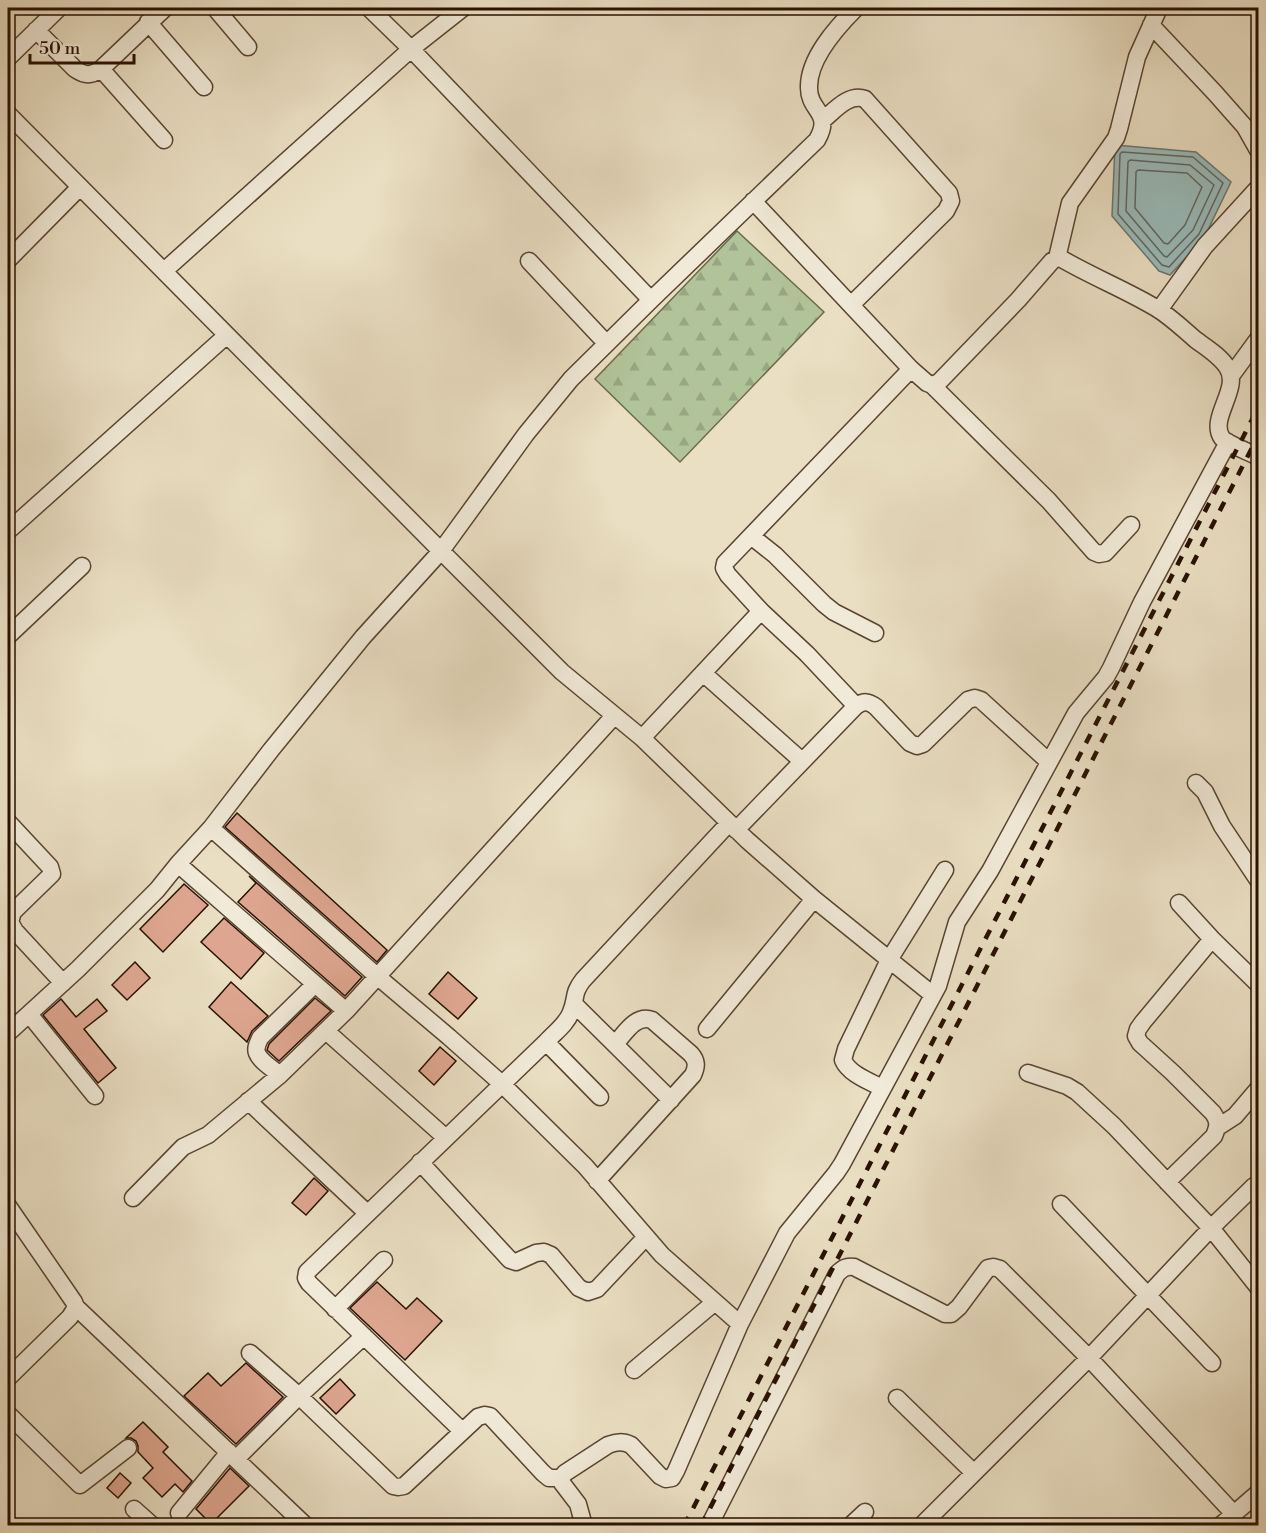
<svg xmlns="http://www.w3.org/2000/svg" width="1266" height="1533" font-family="'Libre Bodoni',serif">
	<defs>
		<pattern id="forest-firs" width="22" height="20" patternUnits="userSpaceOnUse" patternTransform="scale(1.5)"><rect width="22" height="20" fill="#b1c398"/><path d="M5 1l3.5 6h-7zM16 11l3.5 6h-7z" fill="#98a681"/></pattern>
	</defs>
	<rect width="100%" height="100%" fill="#eadfc3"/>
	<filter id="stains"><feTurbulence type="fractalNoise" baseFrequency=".00333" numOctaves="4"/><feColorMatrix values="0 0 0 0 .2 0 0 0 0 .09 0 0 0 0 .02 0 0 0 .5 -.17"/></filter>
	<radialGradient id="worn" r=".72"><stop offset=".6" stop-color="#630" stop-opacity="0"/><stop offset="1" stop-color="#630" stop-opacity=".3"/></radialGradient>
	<!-- forest -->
	<path fill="url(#forest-firs)" stroke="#6d6a4c" stroke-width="1.5" d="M737,231L824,312L680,462L595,379Z"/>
	<!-- water -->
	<path fill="#9abbbb" stroke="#6d7770" stroke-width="1.5" d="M1115,145L1196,152L1231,182L1204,238L1170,275L1159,271L1112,216Z"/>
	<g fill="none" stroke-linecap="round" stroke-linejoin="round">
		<!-- shore -->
		<path stroke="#62665e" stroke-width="1.5" d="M1122,152L1193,157L1223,183L1199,234L1169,267L1162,265L1118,214L1120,154Z
			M1130,160L1190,165L1214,185L1193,230L1167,257L1164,256L1126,211L1128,162Z
			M1138,170L1187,173L1202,187L1185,225L1168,244L1164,243L1135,208L1136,172Z"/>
	</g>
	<!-- building -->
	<path fill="#dea690" stroke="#291000" stroke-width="1.5" d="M237,813L387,950L377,962L225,827Z
		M249,876L362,977L345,996L238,902L256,883Z
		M184,884L208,905L163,952L140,929Z
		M224,918L264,953L241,979L201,942Z
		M135,962L150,978L127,1000L112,985Z
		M448,972L477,998L458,1019L429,994Z
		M231,982L268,1016L252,1031L247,1042L209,1007Z
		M315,998L331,1011L279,1061L267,1050L269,1044Z
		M61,999L76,1017L97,999L107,1011L84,1029L116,1068L98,1083L43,1015Z
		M440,1047L456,1061L434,1085L419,1071Z
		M314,1178L328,1191L306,1215L292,1203Z
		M377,1282L406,1309L417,1298L442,1321L405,1360L350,1308Z
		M246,1363L283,1397L236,1444L184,1396L208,1373L221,1386Z
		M340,1379L355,1395L336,1414L320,1398Z
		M143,1422L168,1447L163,1452L192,1481L183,1492L175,1484L162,1497L143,1478L153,1468L138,1452V1446L136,1441L131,1438H126Z
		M230,1468L249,1486L211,1524L196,1509Z
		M120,1473L131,1483L118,1498L107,1488Z"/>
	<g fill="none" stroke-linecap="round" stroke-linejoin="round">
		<!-- minor casing -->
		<g stroke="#594431" stroke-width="19">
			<path id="minor" d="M215,8L248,47
				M369,8L411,49L651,300
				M148,22L204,87
				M1151,25L1215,93L1245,127L1258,150
				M36,30L75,69C85,76 91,76 101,69L165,8
				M8,58L59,8
				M101,69L164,140
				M8,114L441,551L562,672L642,738L747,840L814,899L933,995
				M823,120C835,110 849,93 865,99L949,193L951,201L946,211L851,305
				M753,201L911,369L927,383L932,385L939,382L1018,300L1052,261L1057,258L1062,259C1093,277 1126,290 1156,308C1171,317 1183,329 1196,340C1207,348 1220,356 1227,367C1242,388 1208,418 1222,438C1226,443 1251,453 1258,457
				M1057,258L1070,203L1116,138L1119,129L1137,57L1159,8
				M8,260L80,187
				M529,261L606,343
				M164,271L411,49L463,8
				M1159,310L1205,246L1258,188
				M1231,376L1258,339
				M932,385L1049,501L1094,552L1099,554L1105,553L1131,525
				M8,531L227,335
				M751,536L775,555L824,604L834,612L875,633
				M761,611L807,654L856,706
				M8,636L82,566
				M703,673L802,761
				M642,738L761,611L728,575L724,568L725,563L911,369
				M1196,783L1205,792L1222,826L1258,880
				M8,822L50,867L52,874L13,912L10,922L15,931L63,983
				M211,828L378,977L449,1037L502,1084L585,1166L662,1255L740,1324
				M736,830L856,706C864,701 868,701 876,707L910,743L917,746L923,744L968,700L975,698L981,700L1049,762
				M178,864L346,1011
				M1179,903L1212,939L1258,984
				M574,1004L671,1100
				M29,1014L95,1096
				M707,1029L814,899
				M326,1031L446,1138
				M8,1033L78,969L157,890L178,864L211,828L271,750L363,637L441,551L526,434L571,379L651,300L817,140C833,112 809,112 809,88C808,59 836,28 856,8
				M546,1042L600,1097
				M1028,1073L1067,1086L1077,1092L1114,1126L1211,1228L1258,1287
				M280,1075C273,1069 260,1061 257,1053C255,1048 258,1043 260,1038L315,984
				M882,1088C869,1081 849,1074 843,1060L846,1049L889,960L945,870
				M248,1101L367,1213
				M1218,1127L1235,1116L1258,1089
				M420,1162L510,1260L516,1262L536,1253L544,1252L551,1255L579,1288L588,1292L597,1289L645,1238
				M597,1181L693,1075C697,1066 697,1061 691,1054L652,1020C636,1014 625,1033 616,1043
				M1167,1182L1214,1136C1218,1126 1219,1122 1213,1113L1173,1073L1140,1043L1136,1036L1138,1029L1143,1022L1212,939
				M133,1198L183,1147L208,1135L280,1075L346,1011L614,716
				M1061,1204L1212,1363
				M8,1206L74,1302L76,1307L70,1317L8,1378
				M76,1307L306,1526
				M335,1309L384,1260
				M250,1353L299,1396L393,1486L398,1487L404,1486L478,1417L485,1415L490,1416L543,1473L549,1478H561
				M634,1370L715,1302
				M897,1398L973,1472
				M8,1414L80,1485L128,1448
				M462,1431L309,1283L306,1278L307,1272L546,1042C554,1033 567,1024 571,1012C577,998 572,994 583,980L729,823
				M236,1459L299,1396L364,1336
				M134,1509L153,1526
				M179,1513L229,1452
				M584,1526L578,1504L562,1483L561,1478L565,1473L608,1445C617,1442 622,1441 631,1445L660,1476L666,1479L672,1478L676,1471L740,1324L787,1233L836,1173L842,1164L938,986L957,922L990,871L1076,713L1106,677L1111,668L1142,602L1228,442
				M709,1526L837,1274C843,1268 846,1266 854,1267L945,1314H951L959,1307L988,1268L993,1267L1000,1269L1089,1358L1234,1514
				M850,1526L865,1512
				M921,1526L1089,1358L1211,1228L1254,1186
				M1220,1526L1258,1493"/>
		</g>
		<!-- minor -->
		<use href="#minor" stroke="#f1ead8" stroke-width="16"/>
		<!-- rail -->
		<path stroke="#291000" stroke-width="4.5" stroke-dasharray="10 10" stroke-linecap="butt" d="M684,1526L1258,408
			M701,1526L1258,436"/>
	</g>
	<!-- margin -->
	<rect width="1266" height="1533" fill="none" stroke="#eadfc3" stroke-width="30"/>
	<rect x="9" y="9" width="1248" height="1515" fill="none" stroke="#291000" stroke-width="3"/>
	<rect x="15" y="15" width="1236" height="1503" fill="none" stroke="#291000" stroke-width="1.5"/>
	<!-- scale -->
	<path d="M30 54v9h104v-9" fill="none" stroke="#291000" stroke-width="3"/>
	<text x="39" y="54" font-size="18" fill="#291000" stroke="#f1ead8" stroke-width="4.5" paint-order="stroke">50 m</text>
	<rect width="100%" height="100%" filter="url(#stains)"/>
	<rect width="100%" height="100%" fill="url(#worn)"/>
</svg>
